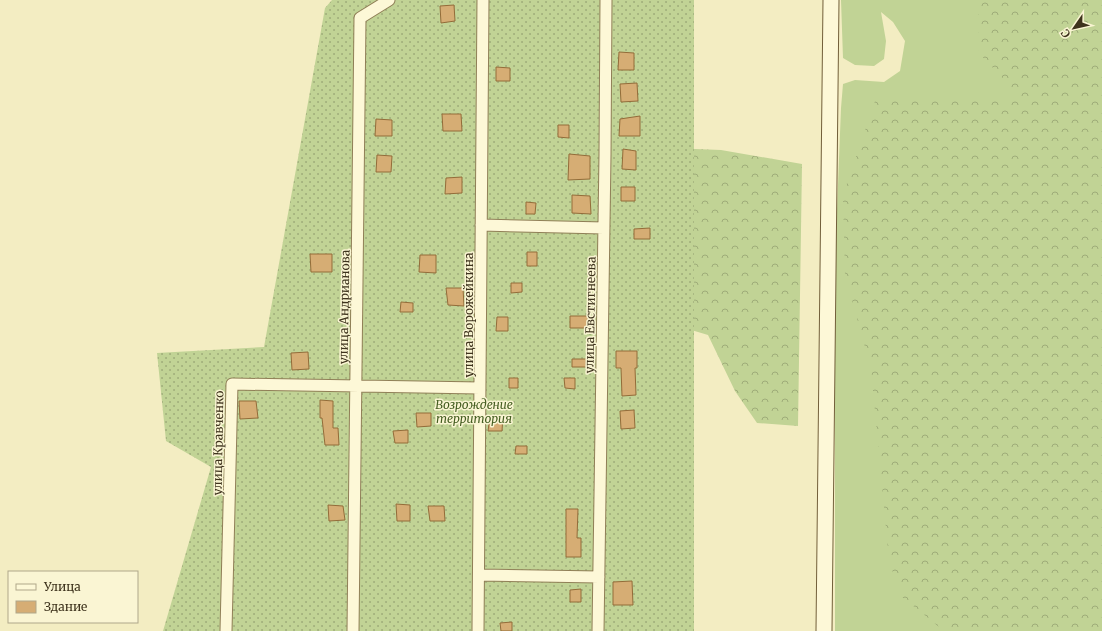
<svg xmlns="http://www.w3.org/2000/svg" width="1102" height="631" font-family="Merriweather,serif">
	<defs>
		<pattern id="forest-crowns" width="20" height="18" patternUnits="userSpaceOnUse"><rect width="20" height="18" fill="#c1d395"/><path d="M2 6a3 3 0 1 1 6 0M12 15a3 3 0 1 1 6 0" fill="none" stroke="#9eac79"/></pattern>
		<pattern id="garden-dots" width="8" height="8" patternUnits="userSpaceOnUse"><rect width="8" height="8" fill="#c1d395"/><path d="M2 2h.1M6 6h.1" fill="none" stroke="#9eac79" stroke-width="1.8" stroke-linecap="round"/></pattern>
	</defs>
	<rect width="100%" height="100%" fill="#f3edc2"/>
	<!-- grass -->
	<path fill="#c1d395" d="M841,0H1102V631H835V262L841,108L843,84L855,80L884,82L900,71L905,41L893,22L881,12L886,41L884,59L874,66L855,65L843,58Z"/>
	<!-- forest -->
	<path fill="url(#forest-crowns)" d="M978,0H1102V631H944L901,596L889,561L871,369L845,275L843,195L876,98L1022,99L979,53Z
		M670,148L721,150L802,164L798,426L757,423L735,391L708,335L621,309Z"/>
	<!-- garden -->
	<path fill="url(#garden-dots)" d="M332,0H694V631H163L211,467L166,441L157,353L264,347L325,8Z"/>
	<!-- building -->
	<path fill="#d6ad74" stroke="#936c39" d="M454,5L455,21L441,23L440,6Z
		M619,52L634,53V70H618Z
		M496,67L510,68V81H496Z
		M637,83L638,101L621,102L620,84Z
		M442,114H461L462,131H443Z
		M640,116V136H619L620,119Z
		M376,119L392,120V136H375Z
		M558,125H569V138L558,137Z
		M623,149L636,151V170L622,169Z
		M569,154L590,156V179L568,180Z
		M377,155L392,156L391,172H376Z
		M462,177V193L445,194L446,178Z
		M621,187H635V201H621Z
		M572,195L590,196L591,214L572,213Z
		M526,202L536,203L535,214H526Z
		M650,228V239H634V229Z
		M527,252H537V266H527Z
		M310,254H332V272H311Z
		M420,255H436V273L419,272Z
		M511,283H522V292L511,293Z
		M446,288H463L464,306L448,305Z
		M401,302L413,303V312H400Z
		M570,316H588L589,328H570Z
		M497,317H508V331H496Z
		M616,351H637V368H635L636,395L622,396L621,368H616Z
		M308,352L309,369L292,370L291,353Z
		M572,359H586V367H572Z
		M509,378H518V388H509Z
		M564,378H575V389L565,388Z
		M320,400L333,401V428H338L339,445H325L322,418H320Z
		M239,401H256L258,418L240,419Z
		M634,410L635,428L621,429L620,411Z
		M416,413H431V426L417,427Z
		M490,416H503L502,431H488Z
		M408,430V443H395L393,431Z
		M516,446H527V454H515Z
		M396,504L410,505V521H397Z
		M328,505L343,506L345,520L329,521Z
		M428,506H444L445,521H430Z
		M566,509H578L577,538H581V557H566Z
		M632,581L633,605H613V582Z
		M581,589V602H570V590Z
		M512,622V631H501L500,623Z"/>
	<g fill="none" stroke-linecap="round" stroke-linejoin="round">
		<!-- minor casing -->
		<g stroke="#907f57" stroke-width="13">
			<path id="minor" d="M481,225L604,228
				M479,575L599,577
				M226,631L232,384L480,388
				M353,631L360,18L389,0
				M478,631L483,0
				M598,631L605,155L606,0"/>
		</g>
		<!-- secondary casing -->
		<g stroke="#725f3a" stroke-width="17">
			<path id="secondary" d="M824,631L831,0"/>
		</g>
		<!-- minor -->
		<use href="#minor" stroke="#fdf8d7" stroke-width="11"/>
		<!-- secondary -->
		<use href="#secondary" stroke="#fdf8d7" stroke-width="15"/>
	</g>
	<g text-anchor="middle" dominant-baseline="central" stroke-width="3" stroke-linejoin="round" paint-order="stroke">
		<!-- street labels -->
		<g font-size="12" fill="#3e331d" stroke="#faf5d3">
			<text transform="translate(344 307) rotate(-89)">улица Андрианова</text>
			<text transform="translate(468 315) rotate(-90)">улица Ворожейкина</text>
			<text transform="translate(590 315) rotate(-89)">улица Евстигнеева</text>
			<text transform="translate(218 443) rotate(-89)">улица Кравченко</text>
		</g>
		<!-- park labels -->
		<g font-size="12" font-style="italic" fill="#445d20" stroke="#faf5d3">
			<text x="474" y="404">Возрождение<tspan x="474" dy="14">территория</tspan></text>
		</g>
	</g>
	<!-- legend -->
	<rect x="8" y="571" width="130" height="52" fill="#faf5d3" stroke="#afa78a"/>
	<rect x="16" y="584" width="20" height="6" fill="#fdf8d7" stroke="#afa78a"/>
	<text x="44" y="591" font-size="12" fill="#3e331d">Улица</text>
	<rect x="16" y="601" width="20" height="12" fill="#d6ad74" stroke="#afa78a"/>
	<text x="44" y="611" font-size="12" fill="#3e331d">Здание</text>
	<!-- north arrow -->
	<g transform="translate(1074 28) rotate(236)" stroke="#faf5d3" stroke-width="3" paint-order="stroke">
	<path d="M0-3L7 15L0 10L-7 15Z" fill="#3e331d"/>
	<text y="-6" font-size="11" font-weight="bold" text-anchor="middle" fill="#3e331d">С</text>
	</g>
</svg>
